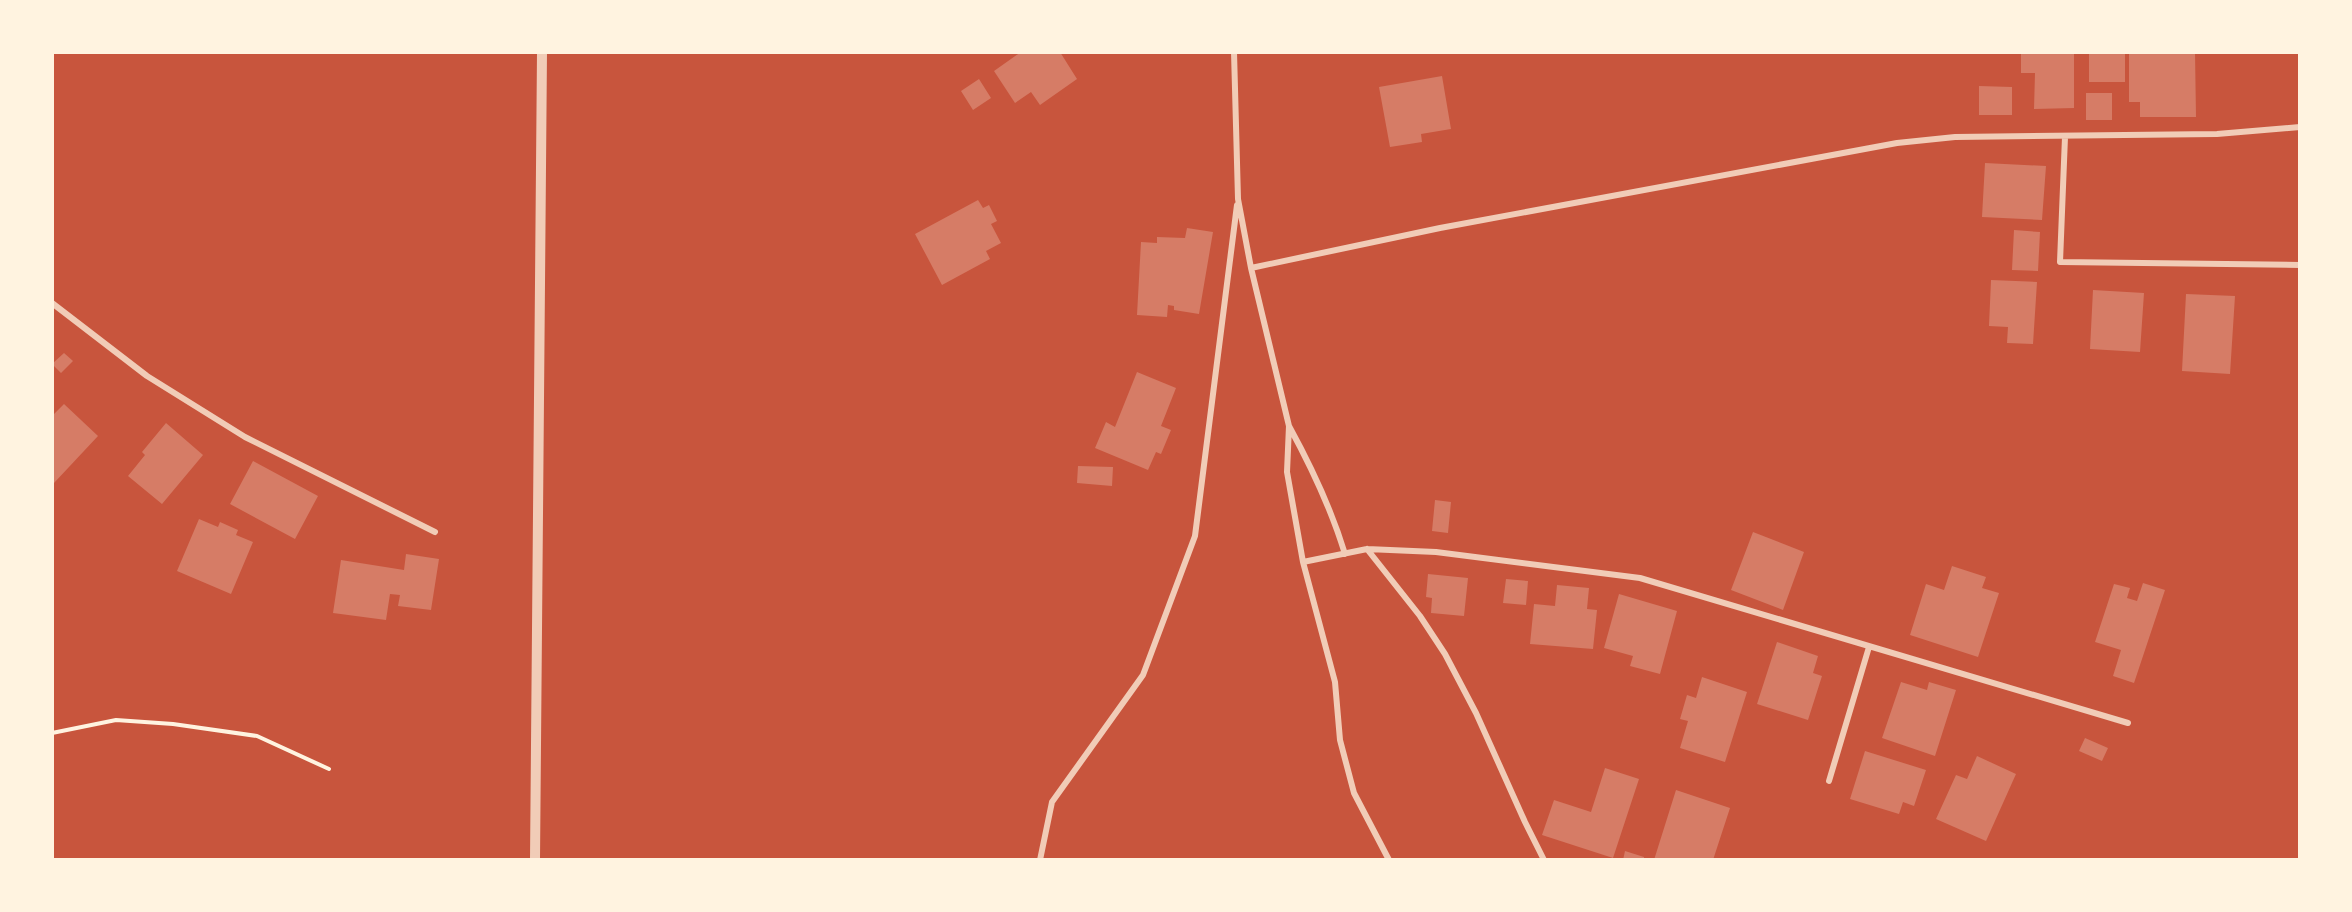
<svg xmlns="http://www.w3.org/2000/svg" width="2352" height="912" font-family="Signika,sans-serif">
	<rect width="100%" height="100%" fill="#c8553d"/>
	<!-- building -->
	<path fill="#d67c66" d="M1021,52H1060L1077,79L1040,105L1031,92L1015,103L994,71Z
		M2021,52H2074V108L2034,109L2035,73H2021Z
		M2089,52H2125V82H2089Z
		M2129,52H2195L2196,117H2140V102H2129Z
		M1442,76L1451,129L1421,134L1422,142L1390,147L1379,87Z
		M979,79L991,98L973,110L961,91Z
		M1979,86L2012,87V115H1979Z
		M2086,93H2112V120H2086Z
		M1985,163L2046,166L2042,220L1982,217Z
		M978,200L983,208L989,205L997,221L991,224L1001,243L986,251L990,259L942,285L915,234Z
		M1187,228L1213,232L1199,314L1174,310V306L1168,305L1167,317L1137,315L1141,242L1157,243V237L1185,238Z
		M2014,230L2040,232L2038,271L2012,270Z
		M1991,280L2037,282L2033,344L2007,343L2008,327L1989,326Z
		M2093,290L2144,293L2140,352L2090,349Z
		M2186,294L2235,296L2230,374L2182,371Z
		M64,353L73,361L61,373L52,364Z
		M1137,372L1176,388L1161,426L1171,430L1161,454L1156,452L1148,470L1095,448L1106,422L1115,427Z
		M64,404L98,436L54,483L52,482V416Z
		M166,423L203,455L162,504L128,476L145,455L142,452Z
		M253,461L318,496L295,539L230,504Z
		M1078,466L1113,467L1112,486L1077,483Z
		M1435,500L1451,502L1448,533L1432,531Z
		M199,519L218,527L220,522L238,530L236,535L253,542L231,594L177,571Z
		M1753,532L1804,552L1783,610L1731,590Z
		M406,554L439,559L431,610L398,606L400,595L390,594L386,620L333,613L341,560L404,570Z
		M1952,566L1986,577L1982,588L1999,593L1978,657L1910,635L1926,584L1944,590Z
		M1428,574L1468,578L1464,616L1431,613L1432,598L1426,597Z
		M1506,579L1528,581L1526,605L1503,603Z
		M2143,583L2165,590L2134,683L2113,676L2121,650L2095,642L2114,584L2130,588L2127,598L2137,601Z
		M1557,585L1589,588L1587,609L1597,610L1593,649L1530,644L1534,604L1555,606Z
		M1619,594L1677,611L1660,674L1630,666L1633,656L1604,648Z
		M1777,642L1818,656L1813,673L1822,676L1808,720L1757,704Z
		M1702,677L1747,692L1725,762L1680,748L1688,721L1680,719L1687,695L1696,698Z
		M1901,682L1927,690L1929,682L1956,690L1935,756L1882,738Z
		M2085,738L2108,748L2102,761L2079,751Z
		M1865,751L1926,770L1914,806L1903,802L1899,814L1850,799Z
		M1977,756L2016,774L1986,841L1936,819L1956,775L1967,779Z
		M1605,768L1639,779L1613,858L1542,835L1554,800L1591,812Z
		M1676,790L1730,808L1713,860H1654Z
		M1625,851L1644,857V860H1623Z"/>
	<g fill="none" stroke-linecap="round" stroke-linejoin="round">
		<!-- path -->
		<path stroke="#fff3e0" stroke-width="4" d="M52,733L116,720L173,724L257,736L329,769"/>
		<!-- minor -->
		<path stroke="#f1ccb7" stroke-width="6" d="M1234,52L1238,199L1251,268L1289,426L1287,472L1303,562L1335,682L1340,740L1354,793L1389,860
			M2065,137L2060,262L2300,265
			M1251,268L1440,228L1897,143L1955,137L2217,134L2300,127
			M52,303L147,376L245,437L435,532
			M1289,426C1312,468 1331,508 1345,554
			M1367,549L1420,616L1445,654L1476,713L1525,822L1544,860
			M1303,562L1367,549L1436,552L1640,578L2128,723
			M1829,781L1869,647
			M1040,860L1052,802L1143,675L1195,536L1237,205"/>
		<!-- tertiary -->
		<path stroke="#f1ccb7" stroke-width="10" d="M535,860L542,52"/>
	</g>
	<!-- border -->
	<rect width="2352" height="912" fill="none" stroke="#fff3e0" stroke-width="108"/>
</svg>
